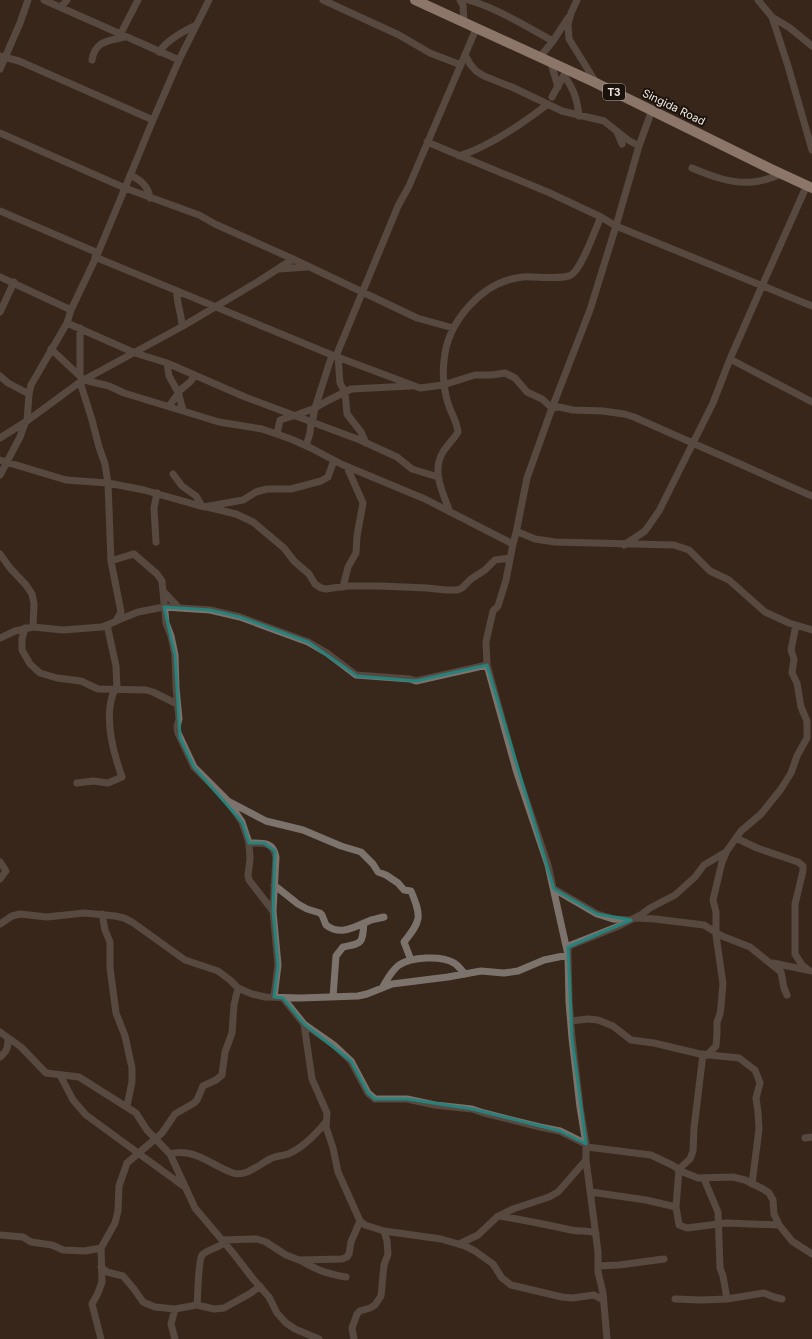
<svg xmlns="http://www.w3.org/2000/svg" width="812" height="1339" font-family="Inter,sans-serif">
	<rect width="100%" height="100%" fill="#38271b"/>
	<g fill="none" stroke-linecap="round" stroke-linejoin="round">
		<!-- minor -->
		<path stroke="#7d736d" stroke-width="7" d="M44,0L179,60
			M323,0L399,35L430,53L461,65
			M460,0L463,5L464,23
			M468,0C497,8 527,27 553,41
			M577,0L571,13L568,24L569,39L597,84
			M758,0L772,17L790,28L812,46
			M61,7L67,0
			M772,17L788,66L812,150
			M120,35L138,0
			M159,52C168,39 183,32 196,25
			M465,55L470,64L476,71L484,76L514,88L562,111L604,121L628,140L639,146
			M0,56L19,61L153,120
			M540,57L553,41L568,18
			M92,60C95,41 108,41 124,37
			M551,63L558,87
			M0,69L20,23L28,0
			M564,76C574,89 577,99 579,116
			M552,97L565,73
			M617,132L622,144
			M0,133L125,188L199,215L215,224L293,259L417,318L453,328
			M427,142L550,193L601,217L616,226L812,306
			M459,156C490,146 522,124 548,104
			M692,168C711,176 731,184 752,182C762,182 773,177 782,174
			M130,175C141,180 148,186 150,198
			M0,211L98,253
			M95,257L332,355L420,388L443,385L475,375H492L505,373L515,378L527,392L542,399L552,408L559,407L573,410L603,411L624,414L634,417L812,496
			M279,269L307,267
			M0,277L71,310
			M177,291C176,302 182,315 182,326
			M0,312L14,282
			M67,323L135,353L167,363L245,397L360,440L397,457L412,469L438,477
			M51,349L84,380L109,386L124,393L219,422L262,429L291,439L311,448L341,464L425,499L513,544
			M336,356L398,206L409,186L476,29
			M338,357L340,383L345,392L347,414L361,432L366,443
			M730,359L812,402
			M167,363L169,376L178,392L183,410
			M0,376L8,383L29,394
			M80,376V328
			M178,392L190,382L195,375
			M169,406L178,394
			M294,416L315,408L327,401L351,389L411,386
			M27,421L80,382L183,326L259,281L293,259
			M312,423L315,408L332,355
			M277,434L280,420L293,416
			M0,438L27,421L29,394L31,385L67,323L71,310L98,253L125,188L153,120L179,60L209,0
			M306,446L310,433L311,422
			M0,460L66,480L108,483L144,490L204,507L243,500L256,492L267,489H291L321,481L328,477L334,460
			M173,474L182,486L196,496L202,506
			M0,475L20,437L25,423
			M207,507L236,514L253,522L284,548L294,561L309,574L315,584L321,588L326,589L347,586H379L427,588L446,590H457L462,588L471,579L485,570L495,560L510,558
			M450,512C443,493 431,471 443,452C447,445 454,439 458,432C457,423 453,416 450,409C444,393 442,378 444,361C447,322 482,281 523,277C534,276 563,280 571,275C582,269 595,229 601,217
			M516,533L518,532L535,539L555,542L674,545L689,550L710,571L729,580L765,612L789,623L812,630
			M156,542L154,508L157,493
			M624,545L645,531L659,511L713,403L730,359L758,295L807,185
			M0,554L10,568L26,585L32,594L34,604L33,627
			M111,561L130,555L134,554L157,574L162,581L166,623L171,636L175,655L176,688L179,719L177,727L178,733L194,767L228,801L242,822L249,843L250,859L248,875L249,880L273,911
			M343,587L348,567L356,553L357,536L363,503L347,467
			M163,591L178,607
			M116,621L138,612L164,607L210,610L240,617L308,642L327,653L356,675L410,679L416,681L487,665
			M107,625L116,666L117,689
			M25,628L22,639V650L30,664L40,673L57,678L81,681L98,689L146,690L153,692L177,704
			M0,638L15,631L33,627L63,630L102,627L112,623L116,621L121,612L111,561L108,483L105,464L99,447L92,420L80,382
			M77,783L93,781L108,783L122,777C113,752 103,714 115,689
			M228,801L266,821L303,830L341,846L361,852L373,864L378,872L386,875L398,883L404,890L411,891C422,917 421,921 404,942L411,960
			M736,838L757,848L798,862L803,866V871L795,904V954L802,965L807,969
			M249,843C262,843 273,841 276,857L273,911L278,965L274,997
			M0,862L6,871L0,879
			M274,885L298,904L307,909L320,913L322,915L326,925C341,937 356,926 371,920C375,919 380,918 384,917
			M554,889L597,914L613,919L630,920
			M102,914L105,930L110,942V968L116,1013L125,1036L132,1068V1082L127,1106
			M635,918L655,919L704,925L722,936L750,947L781,972L784,988L787,995
			M0,924L12,916L20,914L47,917L84,913L115,916L124,918L132,922L185,960L218,971L230,980L238,988L252,994L265,997L300,998L358,996L367,994L392,984L448,977L481,971L504,973L518,971L544,960L568,955V948L571,945L619,926L642,914L650,908L675,895L695,877L704,865L726,852L741,831L761,814L781,789L791,773L797,756L807,738V721L801,707L797,683L792,673L794,659L791,650L796,625
			M773,963L812,971
			M382,988C387,980 391,971 399,965C411,957 442,955 454,963C458,965 462,971 465,974
			M333,997L336,956L343,947C363,943 362,944 364,923
			M283,998L304,1024L312,1079L327,1113L326,1127L333,1148L338,1172L360,1221L365,1225L384,1231L441,1239L465,1246L475,1251L493,1264L502,1278L511,1285L562,1297L573,1298L594,1295L603,1300
			M571,1021L588,1019L598,1020L613,1026L631,1040L654,1043L700,1054L739,1058L755,1070L760,1083L756,1098L758,1112L759,1129L752,1184
			M304,1024L334,1045L351,1061L368,1093L375,1099H407L435,1105L472,1109L484,1113L540,1127L560,1131L586,1144
			M0,1032L21,1047L46,1073L79,1077L136,1113L147,1130L170,1154L195,1208L233,1253L254,1280L269,1297L277,1313L286,1323L295,1329L319,1339
			M703,1054L694,1128L693,1151L690,1159L679,1169L676,1207L679,1225L687,1228L726,1223L779,1225
			M707,1055L716,1046L717,1033V1022L720,1014L721,1006L723,984L716,935V912L713,900L722,862L726,853
			M0,1057C7,1051 8,1048 8,1039
			M60,1075L73,1100L86,1115L186,1188
			M805,1138L812,1137
			M587,1147L651,1155L672,1165L683,1172L698,1178L733,1177L745,1180L763,1189L769,1193L773,1200L774,1214L779,1225L792,1241L812,1254
			M170,1154C194,1147 212,1166 233,1173C246,1177 260,1164 270,1159C275,1156 282,1156 288,1154C302,1148 316,1134 325,1123
			M704,1179L718,1212L720,1268L723,1276L727,1299
			M591,1192L646,1200L676,1207
			M500,1216C524,1220 548,1225 571,1230C580,1232 587,1230 596,1233
			M0,1235L23,1237L31,1242L52,1245L63,1250L85,1251L101,1248
			M222,1240L257,1239L266,1242L286,1255L299,1260L342,1259L347,1257L349,1254L351,1242L360,1221
			M459,1244L478,1235L497,1217L513,1209L549,1197L558,1192L586,1160
			M300,1260C316,1270 328,1274 346,1277
			M598,1266L619,1265L664,1259
			M101,1267L107,1272L123,1276L134,1289L143,1302L155,1307L175,1309L197,1305L214,1309L224,1308L251,1293L260,1286
			M675,1299L701,1300L727,1299L764,1293L774,1297L782,1299
			M197,1305C198,1296 198,1261 202,1255C208,1249 218,1248 224,1243
			M101,1339L92,1304L98,1293L102,1282L101,1248L115,1223L118,1211L119,1186L127,1163L162,1133L175,1114L194,1103L197,1100L203,1086L216,1080L222,1075L225,1052L232,1033L234,1005L238,988
			M175,1339L171,1324L175,1309
			M354,1339L352,1328L357,1314L360,1311L370,1308L375,1305L381,1296L384,1265L388,1254L387,1241L384,1231
			M607,1339L603,1293L598,1272V1252L586,1160V1144L580,1107L572,1038L569,1002L568,955L548,865L517,773L487,665L486,642L493,611L498,606L506,580L513,544L516,533L527,478L552,408L590,310L616,226L639,146L652,110"/>
		<!-- highway -->
		<path stroke="#efd8c8" stroke-width="10" d="M415,0L594,82L771,169L812,188"/>
	</g>
	<!-- marked area -->
	<path d="M0 0H812V1339H0ZM164,607L210,610L240,617L308,642L357,676L416,681L487,665L554,889L597,914L631,920L568,947L572,1038L586,1144L560,1131L472,1109L407,1099H375L368,1093L351,1061L304,1024L283,998L274,997L278,965L273,911L275,851L264,843H249L242,822L194,767L180,738L175,655Z" fill="#38271b" fill-opacity=".55" fill-rule="evenodd"/>
	<path fill="none" stroke="#26827a" stroke-width="3" stroke-linejoin="round" d="M164,607L210,610L240,617L308,642L357,676L416,681L487,665L554,889L597,914L631,920L568,947L572,1038L586,1144L560,1131L472,1109L407,1099H375L368,1093L351,1061L304,1024L283,998L274,997L278,965L273,911L275,851L264,843H249L242,822L194,767L180,738L175,655Z"/>
	<g text-anchor="middle" dominant-baseline="central" stroke-width="4" stroke-linejoin="round" paint-order="stroke">
		<!-- shield labels -->
		<rect fill="#1a120d" stroke="#b4aaa3" stroke-width="1" x="603" y="84" width="22" height="16" rx="3"/>
		<g font-size="10" font-weight="bold" fill="#f6ebe3">
			<text x="614" y="92">T3</text>
		</g>
		<!-- street labels -->
		<g font-size="11" fill="#f6ebe3" stroke="#1a120d">
			<text transform="translate(674 107) rotate(26)">Singida Road</text>
		</g>
	</g>
</svg>
